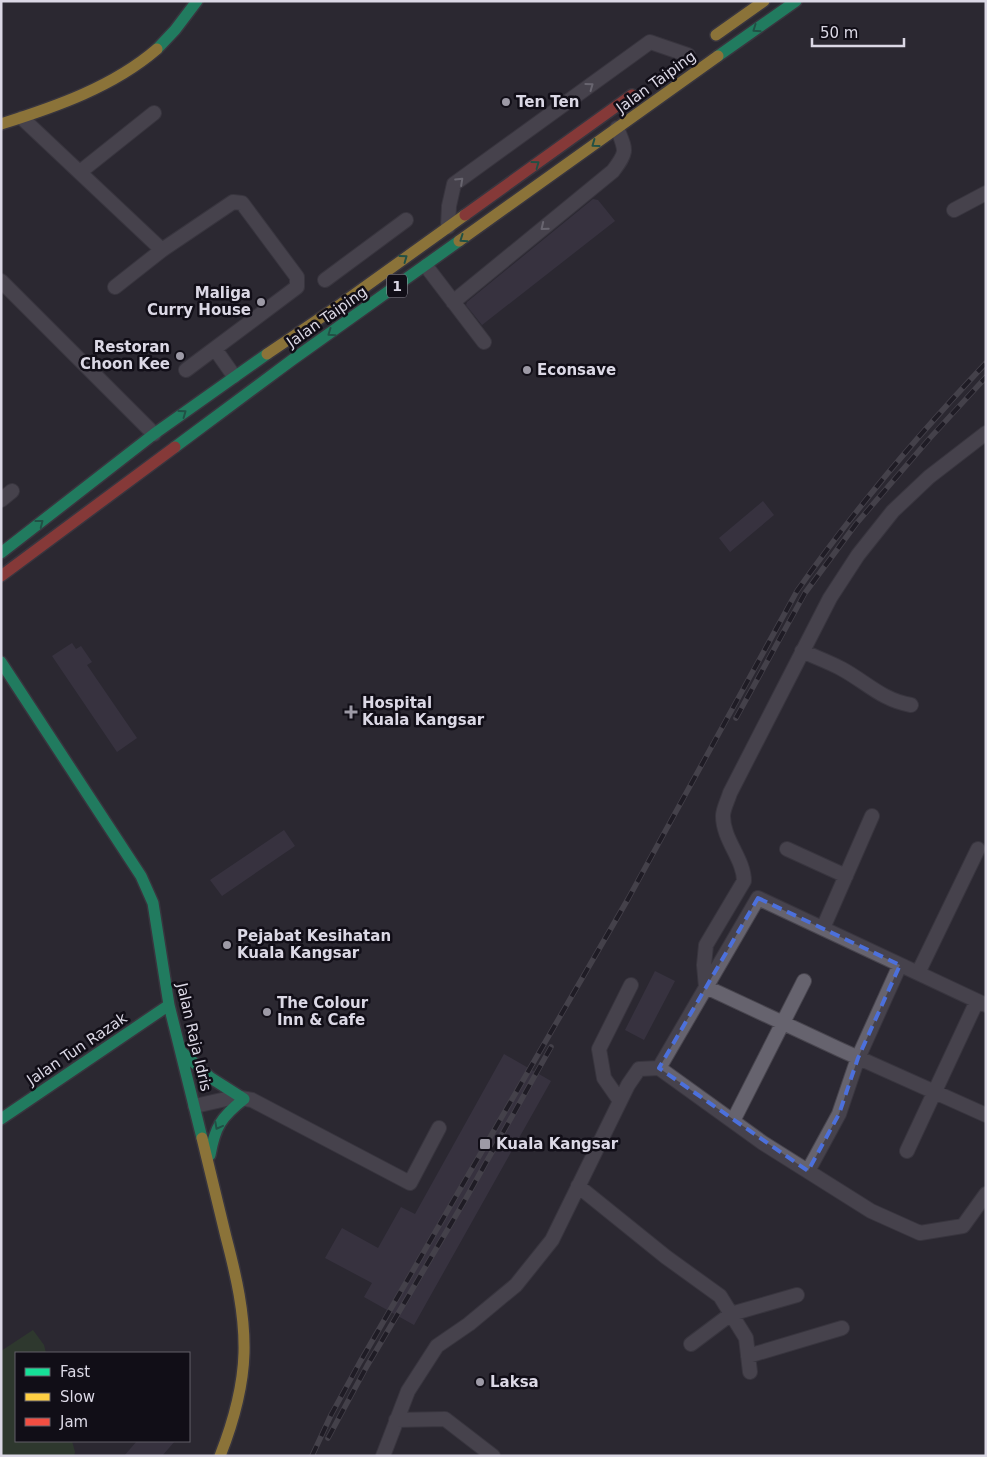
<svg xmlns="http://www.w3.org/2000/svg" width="987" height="1457" font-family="'DejaVu Sans',sans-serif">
	<rect width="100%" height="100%" fill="#2b2832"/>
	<!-- green -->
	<path fill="#314c2a" d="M33,1330L44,1345L46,1353H16V1441H72L75,1452L74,1456H1V1351Z"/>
	<!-- building -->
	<path fill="#453f51" d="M593,199L598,200L615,221L482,325L466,305L467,302Z
		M763,501L774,515L730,552L719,538Z
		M72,643L76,649L81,646L92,662L87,665L137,738L117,752L52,656Z
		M284,830L295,846L222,896L210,880Z
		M655,971L675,981L644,1040L625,1030Z
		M504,1054L551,1081L414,1325L364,1297L372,1283L325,1258L342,1228L378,1248L401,1207L415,1214Z
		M137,1441H175L162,1456H124Z"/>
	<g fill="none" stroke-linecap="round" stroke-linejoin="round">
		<!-- street casing -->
		<g stroke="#48454e" stroke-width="16">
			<path id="street" d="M22,118L162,250
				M80,172L154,113
				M954,210L986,193
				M448,227L449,206L454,184L650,42L688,55
				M426,266L484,342
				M325,280L406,220
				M1,281L154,434
				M115,287L162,250L233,202L242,203L297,277V287L186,370
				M453,302L613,171C628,151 626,151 617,128
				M215,349L234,376
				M986,433L929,477L893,511L858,555L830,598L730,793C728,800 723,809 723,816C723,840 744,859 744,881L706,945L704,965L706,987L841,1050L986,1115
				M1,500L12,491
				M802,651C815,657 829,662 842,669C866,682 882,700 911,705
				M787,849L846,876
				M823,928L872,816
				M918,973L978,849
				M659,1068L758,898L986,1005
				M620,1101L604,1078L599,1049L631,985
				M195,1106L235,1097L252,1100L410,1183L439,1128
				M733,1121L804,981
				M907,1151L977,1001
				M808,1171L839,1114L858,1058L900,965
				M578,1186L666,1257L720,1296L746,1338L750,1372
				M691,1344L731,1314L797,1295
				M748,1356L842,1328
				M396,1420L445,1419L493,1456
				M383,1456L408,1391L437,1346L469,1324L516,1285L552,1240L628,1085L639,1069L659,1068L763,1143L871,1211L920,1233L963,1226L986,1194"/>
		</g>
		<!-- fast casing -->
		<g stroke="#48454e" stroke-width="14">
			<path id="fast" d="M157,49L175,30L197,1
				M718,56L796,1
				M175,447L292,360L459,241
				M1,553L154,434L267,354
				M1,662L141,876L153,903L169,1005L202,1138
				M182,1052L211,1078L244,1099C221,1117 215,1127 210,1155
				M1,1119L169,1005"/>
		</g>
		<!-- slow casing -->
		<g stroke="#48454e" stroke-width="14">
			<path id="slow" d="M716,35L764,1
				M1,124C55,107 113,87 157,49
				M459,241L718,56
				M267,354L341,304L465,215
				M202,1138C210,1171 218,1204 226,1237C236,1275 245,1314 244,1353C243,1389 233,1423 220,1456"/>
		</g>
		<!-- jam casing -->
		<g stroke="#48454e" stroke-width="14">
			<path id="jam" d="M465,215L632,95
				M1,576L175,447"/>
		</g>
		<!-- street -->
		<use href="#street" stroke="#66636e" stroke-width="14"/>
		<!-- fast -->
		<use href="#fast" stroke="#16e098" stroke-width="11"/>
		<!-- slow -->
		<use href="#slow" stroke="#ffcf43" stroke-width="11"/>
		<!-- jam -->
		<use href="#jam" stroke="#f24e42" stroke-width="11"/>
		<!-- rail casing -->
		<g stroke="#636069" stroke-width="5.5">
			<path id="rail" d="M736,718L805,593L856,524L930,438L986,377
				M328,1438L367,1366L465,1200L551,1047
				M312,1456L331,1415L360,1362L628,899L797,591C854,510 918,435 986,363"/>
		</g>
		<!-- rail -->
		<use href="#rail" stroke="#110e17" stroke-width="4" stroke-dasharray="11" stroke-linecap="butt"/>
	</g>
	<!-- one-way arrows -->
	<defs><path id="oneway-chevron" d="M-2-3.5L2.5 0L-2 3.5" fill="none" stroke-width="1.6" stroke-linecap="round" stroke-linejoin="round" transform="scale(1.25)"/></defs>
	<g stroke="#14825e">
		<use href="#oneway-chevron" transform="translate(756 29) rotate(145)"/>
		<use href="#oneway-chevron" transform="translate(595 144) rotate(144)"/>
		<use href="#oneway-chevron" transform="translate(536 164) rotate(-36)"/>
		<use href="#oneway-chevron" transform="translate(463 239) rotate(145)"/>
		<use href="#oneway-chevron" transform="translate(404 258) rotate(-36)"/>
		<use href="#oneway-chevron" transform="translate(331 333) rotate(145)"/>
		<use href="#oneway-chevron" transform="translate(183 413) rotate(-36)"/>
		<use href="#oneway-chevron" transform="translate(40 523) rotate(-38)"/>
		<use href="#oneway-chevron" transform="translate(218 1126) rotate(118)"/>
	</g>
	<g stroke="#b2afbb">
		<use href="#oneway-chevron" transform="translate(590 86) rotate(-36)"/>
		<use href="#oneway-chevron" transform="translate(460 181) rotate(-43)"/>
		<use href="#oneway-chevron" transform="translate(544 227) rotate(141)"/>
	</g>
	<!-- marked area -->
	<path d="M0 0H987V1457H0ZM758,898L900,965L858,1058L839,1114L808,1171L659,1068Z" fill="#2b2832" fill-opacity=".55" fill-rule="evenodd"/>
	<path fill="none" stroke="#4c70db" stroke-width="4" stroke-dasharray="10 6" stroke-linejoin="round" d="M758,898L900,965L858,1058L839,1114L808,1171L659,1068Z"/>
	<!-- markers -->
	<g fill="#9d9aa6" stroke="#110e17" stroke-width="2">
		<circle cx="506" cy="102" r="5"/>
		<circle cx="261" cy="302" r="5"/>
		<circle cx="180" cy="356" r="5"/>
		<circle cx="527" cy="370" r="5"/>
		<path d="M348.5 704.5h5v5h5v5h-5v5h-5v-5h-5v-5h5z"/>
		<circle cx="227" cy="945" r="5"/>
		<circle cx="267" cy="1012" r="5"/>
		<rect x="479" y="1138" width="12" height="12" rx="2.5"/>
		<circle cx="480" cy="1382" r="5"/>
	</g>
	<g text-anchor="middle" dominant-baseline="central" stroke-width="5" stroke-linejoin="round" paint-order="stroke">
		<!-- shield labels -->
		<rect fill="#110e17" stroke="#9e9ba7" stroke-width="1" x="387" y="274.5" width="20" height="23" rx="4"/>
		<g font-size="14" font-weight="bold" fill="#dbd8e5">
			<text x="397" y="286">1</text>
		</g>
		<!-- street labels -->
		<g font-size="15" fill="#dbd8e5" stroke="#110e17">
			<text transform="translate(656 82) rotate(-36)">Jalan Taiping</text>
			<text transform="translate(327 317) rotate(-35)">Jalan Taiping</text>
			<text transform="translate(194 1037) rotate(77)">Jalan Raja Idris</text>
			<text transform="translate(77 1049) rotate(-34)">Jalan Tun Razak</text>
		</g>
		<!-- poi labels -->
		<g font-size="15" font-weight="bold" fill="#dbd8e5" stroke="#110e17" text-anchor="start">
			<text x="516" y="102">Ten Ten</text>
			<text x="251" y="293" text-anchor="end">Maliga<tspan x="251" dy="17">Curry House</tspan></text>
			<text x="170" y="347" text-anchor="end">Restoran<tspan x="170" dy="17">Choon Kee</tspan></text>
			<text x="537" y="370">Econsave</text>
			<text x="362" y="703">Hospital<tspan x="362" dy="17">Kuala Kangsar</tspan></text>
			<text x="237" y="936">Pejabat Kesihatan<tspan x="237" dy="17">Kuala Kangsar</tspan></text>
			<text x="277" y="1003">The Colour<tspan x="277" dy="17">Inn &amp; Cafe</tspan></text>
			<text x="496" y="1144">Kuala Kangsar</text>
			<text x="490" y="1382">Laksa</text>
		</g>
	</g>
	<!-- border -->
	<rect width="987" height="1457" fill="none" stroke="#dbd8e5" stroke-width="5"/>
	<!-- legend -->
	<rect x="15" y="1352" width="175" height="90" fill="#110e17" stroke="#625f69"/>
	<rect x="25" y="1368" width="25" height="8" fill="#16e098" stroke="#625f69"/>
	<text x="60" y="1377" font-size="15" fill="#dbd8e5">Fast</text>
	<rect x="25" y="1393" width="25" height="8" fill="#ffcf43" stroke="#625f69"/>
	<text x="60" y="1402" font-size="15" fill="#dbd8e5">Slow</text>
	<rect x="25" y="1418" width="25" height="8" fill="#f24e42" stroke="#625f69"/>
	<text x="60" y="1427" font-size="15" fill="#dbd8e5">Jam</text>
	<!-- scale -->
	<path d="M812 38v8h92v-8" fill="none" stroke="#dbd8e5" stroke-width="2.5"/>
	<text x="820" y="38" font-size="15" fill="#dbd8e5" stroke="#110e17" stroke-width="4" paint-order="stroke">50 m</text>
</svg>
